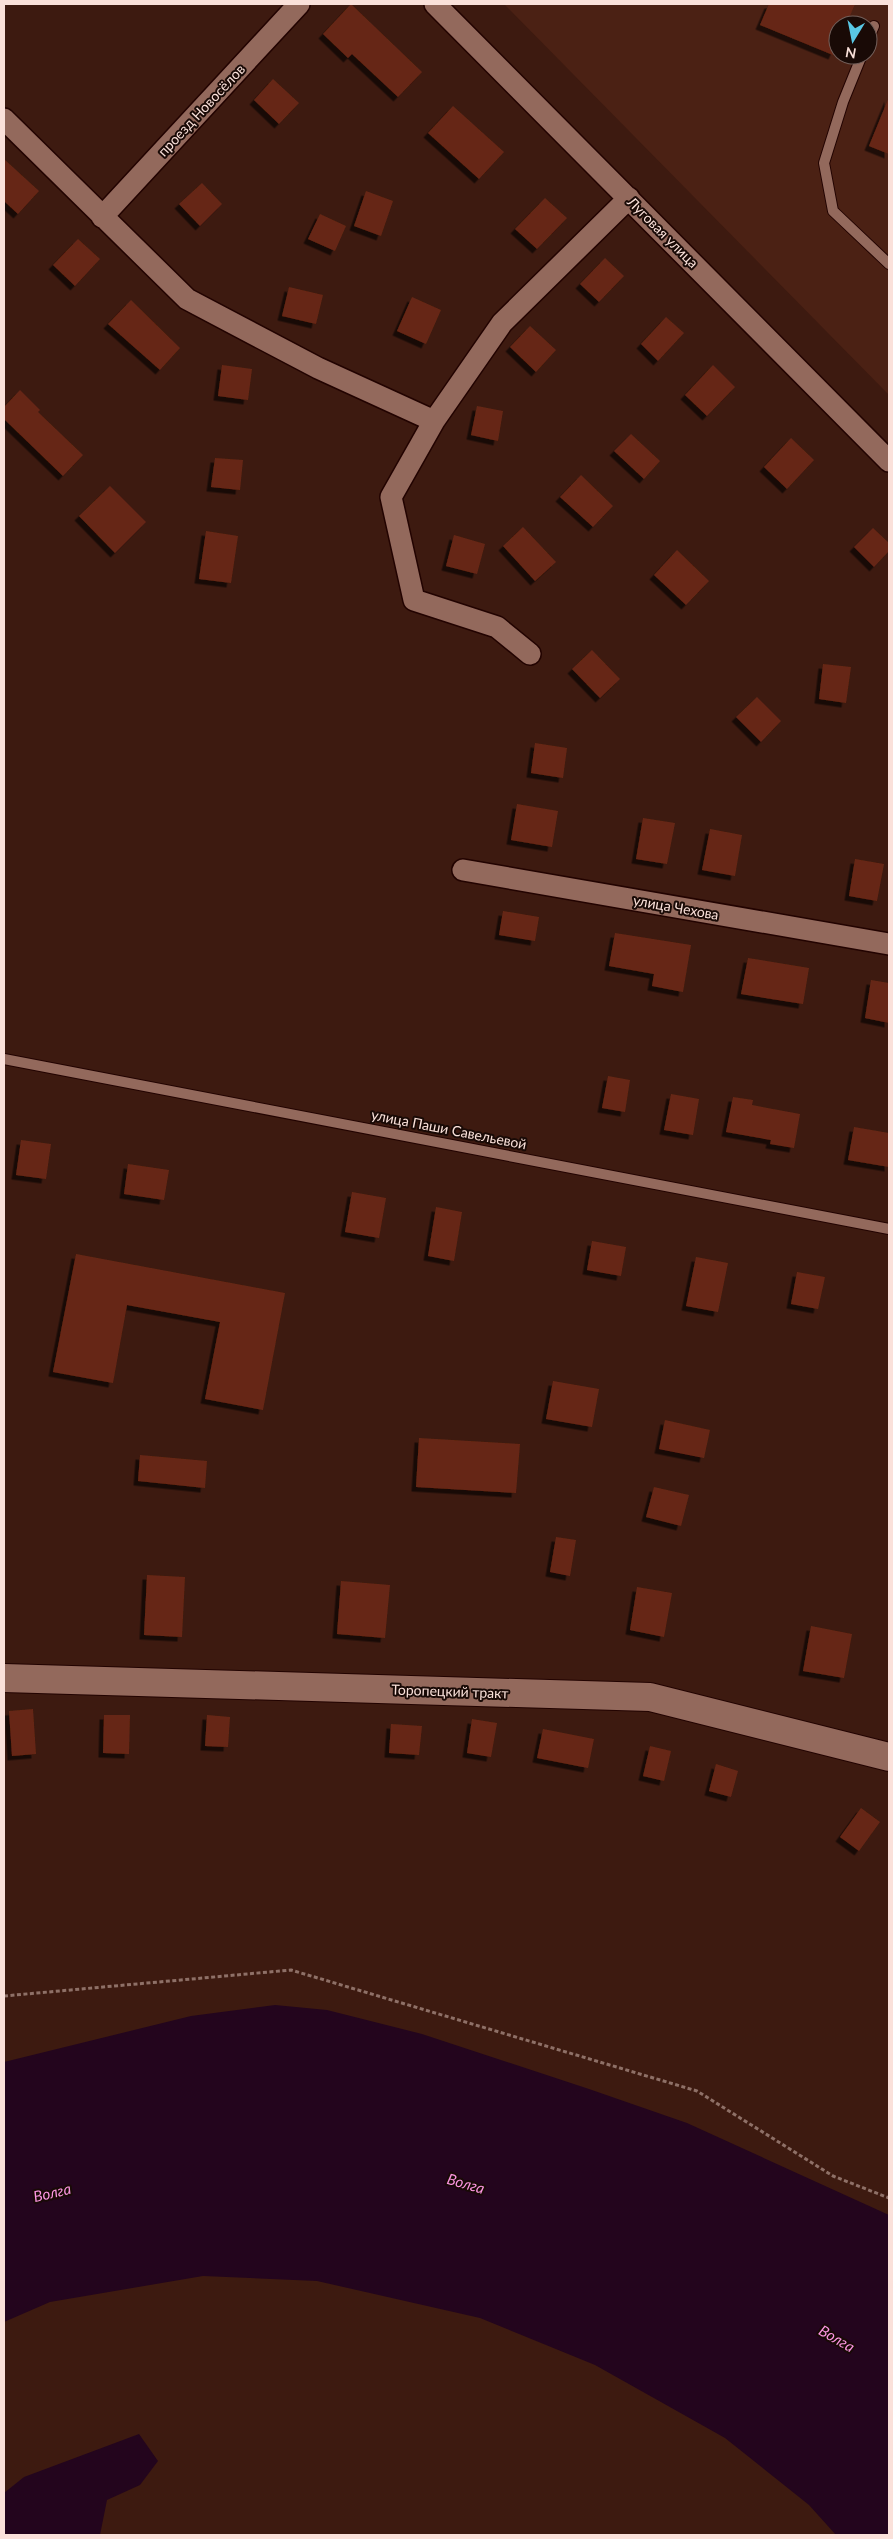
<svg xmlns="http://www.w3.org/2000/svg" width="893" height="2539" font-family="Lato,sans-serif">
	<defs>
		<filter id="shadow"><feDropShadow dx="-4.5" dy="4.5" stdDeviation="0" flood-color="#0009"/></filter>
	</defs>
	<rect width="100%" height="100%" fill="#3d1a10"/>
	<!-- built -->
	<path fill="#4b2114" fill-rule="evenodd" d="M504,4H889V395ZM838,25H868V55H838Z"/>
	<!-- water -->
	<path fill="#23051d" d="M275,2005L327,2010L422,2034L589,2089L687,2123L889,2215V2535H836L809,2505L725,2438L595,2365L480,2318L317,2281L203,2276L50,2302L4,2322V2062L191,2016Z
		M139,2434L158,2461L140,2485L107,2500L100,2535H4V2493L24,2477Z"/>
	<!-- building -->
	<path fill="#662714" filter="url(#shadow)" d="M351,4L422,72L398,97L352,54L348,58L323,34Z
		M769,4H855L846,25H838V44L833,55L760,25Z
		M273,79L299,103L279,124L254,100Z
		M889,97V154L869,146Z
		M453,106L504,152L479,179L428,133Z
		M4,159L39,191L18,214L4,201Z
		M202,183L222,204L200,226L179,204Z
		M366,191L393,201L381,236L354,226Z
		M545,198L567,218L537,249L515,229Z
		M320,214L346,226L335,251L308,239Z
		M78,239L100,259L75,286L53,265Z
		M605,258L624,276L599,302L580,284Z
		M289,287L323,295L316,324L282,316Z
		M412,297L441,310L426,344L397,331Z
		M131,300L180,348L160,370L108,324Z
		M666,317L684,333L658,361L641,344Z
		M530,326L556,350L536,372L510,347Z
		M222,365L252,369L248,400L218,396Z
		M713,365L735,387L707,416L685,395Z
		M20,390L40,410L38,412L83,455L63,476L4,419V407Z
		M477,406L503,411L498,441L471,435Z
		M631,434L660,461L644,479L614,451Z
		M791,438L814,460L787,489L764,467Z
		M215,458L243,460L240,490L211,487Z
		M581,475L613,506L593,527L560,497Z
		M110,486L146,522L115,553L79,516Z
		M523,527L556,562L535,581L503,546Z
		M873,528L889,543V551L874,567L854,547Z
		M206,531L238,536L231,583L199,579Z
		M454,535L485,544L477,574L446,566Z
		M677,550L709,581L686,605L654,575Z
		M592,650L620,679L600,698L572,669Z
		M823,664L851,667L846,703L819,699Z
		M757,697L781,721L761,742L736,717Z
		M535,743L567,748L563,778L531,773Z
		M517,804L558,811L552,847L511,840Z
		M643,818L675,823L667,864L636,859Z
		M710,829L742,835L735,876L702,870Z
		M855,859L884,864L877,901L849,896Z
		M503,911L539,917L535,941L499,935Z
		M615,933L691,945L683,992L652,986L654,974L609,966Z
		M748,958L809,968L803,1004L741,994Z
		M871,980L889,983V1023L865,1018Z
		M608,1076L630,1080L625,1112L602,1108Z
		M671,1094L699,1099L693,1135L664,1130Z
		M733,1097L753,1100L752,1105L800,1114L794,1148L770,1144L771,1140L726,1132Z
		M854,1127L889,1133V1167L848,1160Z
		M21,1140L51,1144L46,1179L16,1175Z
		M128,1164L169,1170L164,1200L124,1194Z
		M352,1192L386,1198L379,1238L345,1232Z
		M436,1207L462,1212L454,1261L428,1256Z
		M592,1241L626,1247L621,1276L587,1270Z
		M76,1254L285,1293L263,1410L205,1399L220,1322L127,1305L113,1383L53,1372Z
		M696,1257L728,1263L718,1312L686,1306Z
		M797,1272L825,1277L818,1309L791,1304Z
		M553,1381L599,1389L592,1427L546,1419Z
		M665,1420L710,1430L704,1458L659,1449Z
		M419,1438L520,1444L516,1493L416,1487Z
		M140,1455L207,1461L205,1488L138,1481Z
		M654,1487L689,1495L681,1526L646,1517Z
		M556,1537L576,1540L570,1576L550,1572Z
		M147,1575L185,1577L182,1637L144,1635Z
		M341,1581L390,1585L385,1638L337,1634Z
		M637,1587L672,1593L664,1637L630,1630Z
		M811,1626L852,1634L844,1678L803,1671Z
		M33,1709L36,1754L12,1756L9,1711Z
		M104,1715H130L129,1754L103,1753Z
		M207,1715L230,1717L228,1747L205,1746Z
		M472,1719L497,1723L491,1757L467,1753Z
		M391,1724L422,1726L419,1755L389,1753Z
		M543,1729L594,1739L588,1768L537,1758Z
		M650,1746L671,1751L664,1781L643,1776Z
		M716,1764L738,1771L731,1797L709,1791Z
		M861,1808L880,1822L859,1851L840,1837Z"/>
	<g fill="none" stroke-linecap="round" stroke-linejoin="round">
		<!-- service casing -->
		<g stroke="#220300" stroke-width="12">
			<path id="service" d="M868,40L874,26
				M862,55L843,102L824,163L833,211L889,264
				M4,1059L889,1229"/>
		</g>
		<!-- minor casing -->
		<g stroke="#220300" stroke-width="24">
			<path id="minor" d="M435,4L889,461
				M4,119L187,299L318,368L434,421L391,497L414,600L497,627L530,654
				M102,217L299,4
				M434,421L502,323L629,198
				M463,870L889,944"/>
		</g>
		<!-- secondary casing -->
		<g stroke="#220300" stroke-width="30">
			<path id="secondary" d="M4,1678L650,1697L889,1757"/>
		</g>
		<!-- path -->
		<path stroke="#8e7067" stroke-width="3" stroke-dasharray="4 2.5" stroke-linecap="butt" d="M4,1996L291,1970L697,2091L833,2176L889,2198"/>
		<!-- service -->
		<use href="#service" stroke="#93695c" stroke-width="10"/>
		<!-- minor -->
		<use href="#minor" stroke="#93695c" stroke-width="21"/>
		<!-- secondary -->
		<use href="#secondary" stroke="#93695c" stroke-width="28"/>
	</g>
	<g text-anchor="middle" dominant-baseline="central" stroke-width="4" stroke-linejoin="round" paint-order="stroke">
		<!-- street labels -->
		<g font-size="14" fill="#fae1da" stroke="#190a06">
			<text transform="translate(201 110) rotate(-47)">проезд Новосёлов</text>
			<text transform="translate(663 232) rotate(45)">Луговая улица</text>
			<text transform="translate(676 907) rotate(10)">улица Чехова</text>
			<text transform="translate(449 1129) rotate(11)">улица Паши Савельевой</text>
			<text transform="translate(450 1691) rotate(2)">Торопецкий тракт</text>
		</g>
		<!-- water labels -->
		<g font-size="15" font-style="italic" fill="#fc96e1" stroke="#190a06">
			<text transform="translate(466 2183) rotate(16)">Волга</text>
			<text transform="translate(52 2192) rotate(-13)">Волга</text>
			<text transform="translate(837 2338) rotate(30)">Волга</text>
		</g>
	</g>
	<!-- border -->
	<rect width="893" height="2539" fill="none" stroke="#fae1da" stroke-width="10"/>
	<!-- north arrow -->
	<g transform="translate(853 40) rotate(190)"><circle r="24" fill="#190a06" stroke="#73605b"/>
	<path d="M0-4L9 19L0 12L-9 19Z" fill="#59c8e5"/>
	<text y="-8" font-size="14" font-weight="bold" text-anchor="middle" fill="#fae1da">N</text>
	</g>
</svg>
